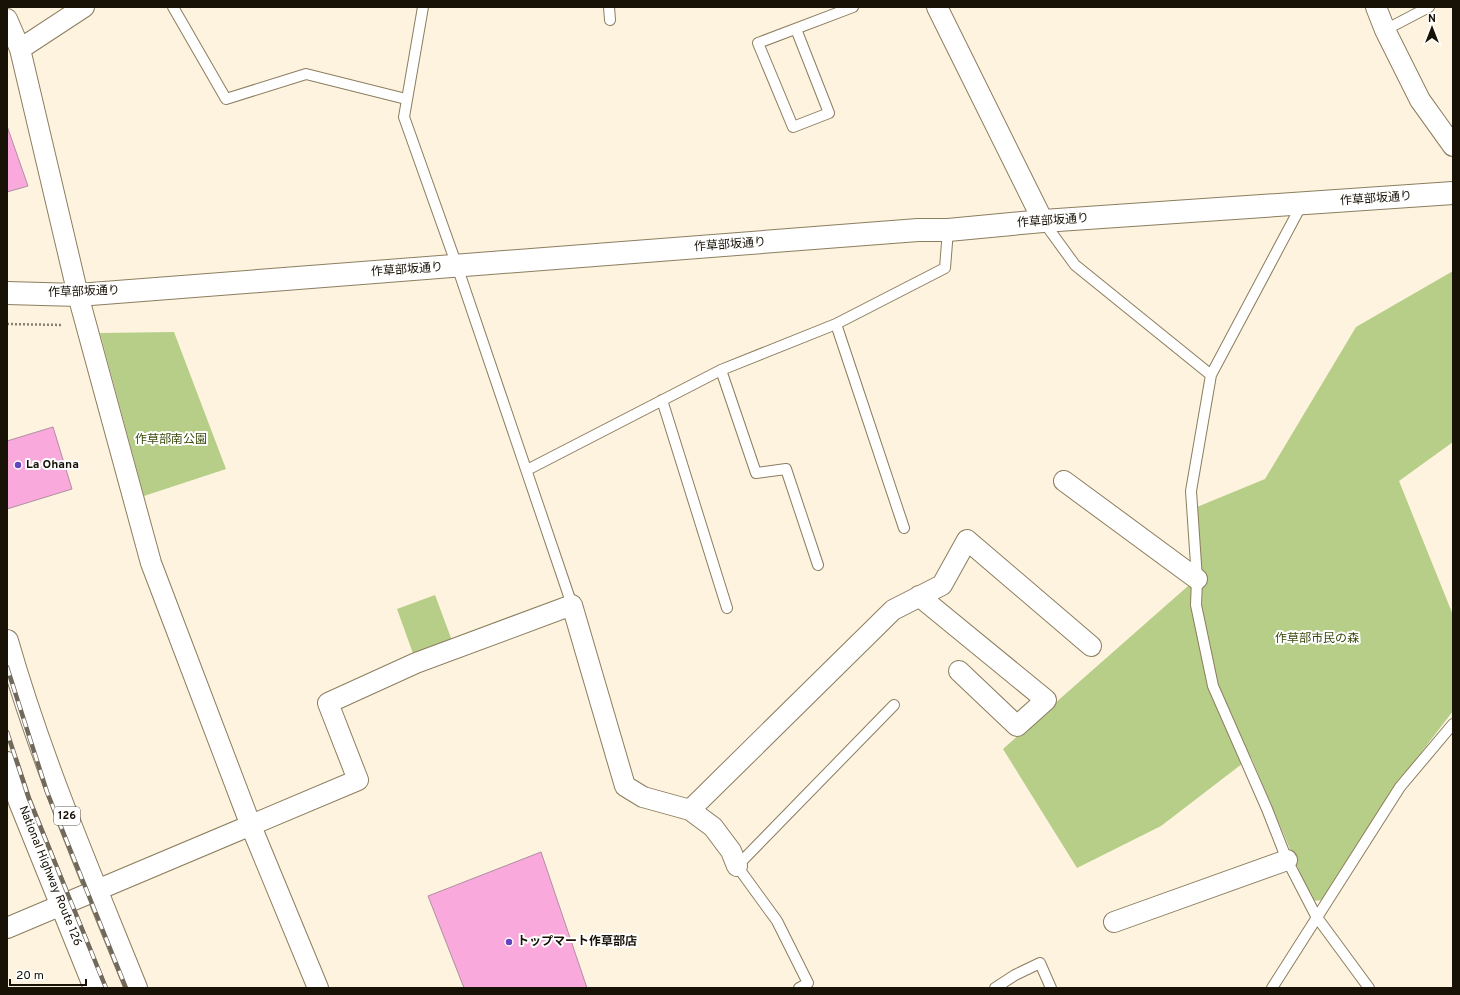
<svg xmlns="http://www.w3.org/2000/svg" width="1460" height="995" font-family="Overpass,'Noto Sans JP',sans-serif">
	<rect width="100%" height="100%" fill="#fdf3df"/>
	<!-- green -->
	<path fill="#b6ce87" d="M1453,271V442L1399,481L1453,615V711L1400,780L1324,900L1312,901L1251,757L1161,826L1077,868L1003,749L1196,579L1197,507L1265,479L1356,327Z
		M174,332L226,469L144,496L100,333Z
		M435,595L454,646L415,659L397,609Z"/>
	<!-- building -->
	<path fill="#f9a9db" stroke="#af8fa2" d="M7,126L28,186L7,192Z
		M53,427L72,489L7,509V441Z
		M541,852L587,988H464L428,896Z"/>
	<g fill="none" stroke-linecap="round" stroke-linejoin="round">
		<!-- service casing -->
		<g stroke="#8c7d5f" stroke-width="12">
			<path id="service" d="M173,7L226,99L306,74L406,99
				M423,7L404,117L457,266L572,605
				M609,7L610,20
				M796,29L829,113L793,127L758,43L853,7
				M1385,30L1429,7
				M1302,204L1211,375L1191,491L1197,579L1196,605L1213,686L1267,809L1287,860L1316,916L1369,988
				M1043,221L1075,265L1211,375
				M836,324L945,268L948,230
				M721,370L756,473L786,469L818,565
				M662,400L727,608
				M527,470L721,370L836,324L904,528
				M799,988L808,983L777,921L737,866L894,705
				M995,988L1015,975L1040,963L1051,988
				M1272,988L1400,787L1453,724"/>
		</g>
		<!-- minor casing -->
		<g stroke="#8c7d5f" stroke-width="22">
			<path id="minor" d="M937,7L1043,221
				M1376,7L1385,30L1420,100L1453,146
				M7,19L20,49L78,295L151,563L251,826L318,988
				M20,49L84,7
				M1064,481L1197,579
				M919,596L1046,700L1017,726L959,671
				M690,810L893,610L942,585L967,540L1091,646
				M1114,922L1287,860
				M7,928L358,780L328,703L416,663L572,605L625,786L643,797L690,810L713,827L731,851L737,866"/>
		</g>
		<!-- tertiary casing -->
		<g stroke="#8c7d5f" stroke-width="24">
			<path id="tertiary" d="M7,293L78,295L918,230H948L1043,221L1453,193"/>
		</g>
		<!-- trunk casing -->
		<g stroke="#8c7d5f" stroke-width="24">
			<path id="trunk" d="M7,641C41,760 90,874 136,988
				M7,763L20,802L95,988"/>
		</g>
		<!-- path -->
		<path stroke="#888071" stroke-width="2.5" stroke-dasharray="2 2" stroke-linecap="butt" d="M7,324L62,325"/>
		<!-- service -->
		<use href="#service" stroke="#fff" stroke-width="10"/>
		<!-- minor -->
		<use href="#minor" stroke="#fff" stroke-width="20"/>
		<!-- tertiary -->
		<use href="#tertiary" stroke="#fff" stroke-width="22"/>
		<!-- trunk -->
		<use href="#trunk" stroke="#fff" stroke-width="22"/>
		<!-- rail casing -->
		<g stroke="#71695b" stroke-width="4.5">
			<path id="rail" d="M7,667L47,792L126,988
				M7,732L29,799L106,988"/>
		</g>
		<!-- rail -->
		<use href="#rail" stroke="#fff" stroke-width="3" stroke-dasharray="9" stroke-linecap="butt"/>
	</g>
	<!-- markers -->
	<g fill="#6446bf" stroke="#fff" stroke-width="1.5">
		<circle cx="18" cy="465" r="4"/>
		<circle cx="509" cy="942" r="4"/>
	</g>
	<g text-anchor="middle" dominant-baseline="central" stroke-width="4" stroke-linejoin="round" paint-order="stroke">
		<!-- shield labels -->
		<rect fill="#fff" stroke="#5d5851" stroke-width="1" x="54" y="807" width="26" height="18" rx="3"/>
		<g font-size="11" font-weight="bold" fill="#171106">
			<text x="67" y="816">126</text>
		</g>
		<!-- street labels -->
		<g font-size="12" fill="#171106" stroke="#fff">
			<text transform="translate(1376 199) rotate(-4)">作草部坂通り</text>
			<text transform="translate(1053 221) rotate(-4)">作草部坂通り</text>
			<text transform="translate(730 245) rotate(-4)">作草部坂通り</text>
			<text transform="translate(407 270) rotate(-4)">作草部坂通り</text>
			<text transform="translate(84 292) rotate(-2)">作草部坂通り</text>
			<text transform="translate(50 876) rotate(68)">National Highway Route 126</text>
		</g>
		<!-- park labels -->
		<g font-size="12" fill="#38480a" stroke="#fff">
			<text x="171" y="440">作草部南公園</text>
			<text x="1317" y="639">作草部市民の森</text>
		</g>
		<!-- poi labels -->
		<g font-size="12" font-weight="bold" fill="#171106" stroke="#fff" text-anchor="start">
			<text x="26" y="465">La Ohana</text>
			<text x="517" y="942">トップマート作草部店</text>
		</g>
	</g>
	<!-- border -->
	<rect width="1460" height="995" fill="none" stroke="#171106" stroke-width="16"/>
	<!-- north arrow -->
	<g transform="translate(1432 28)" stroke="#ffffff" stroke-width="3" paint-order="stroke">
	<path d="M0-3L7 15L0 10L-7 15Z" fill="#171106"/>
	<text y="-6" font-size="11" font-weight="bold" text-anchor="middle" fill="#171106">N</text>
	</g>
	<!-- scale -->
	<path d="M10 979v6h76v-6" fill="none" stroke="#171106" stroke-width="2"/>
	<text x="16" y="979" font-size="12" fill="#171106" stroke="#ffffff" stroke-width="3" paint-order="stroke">20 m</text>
</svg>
